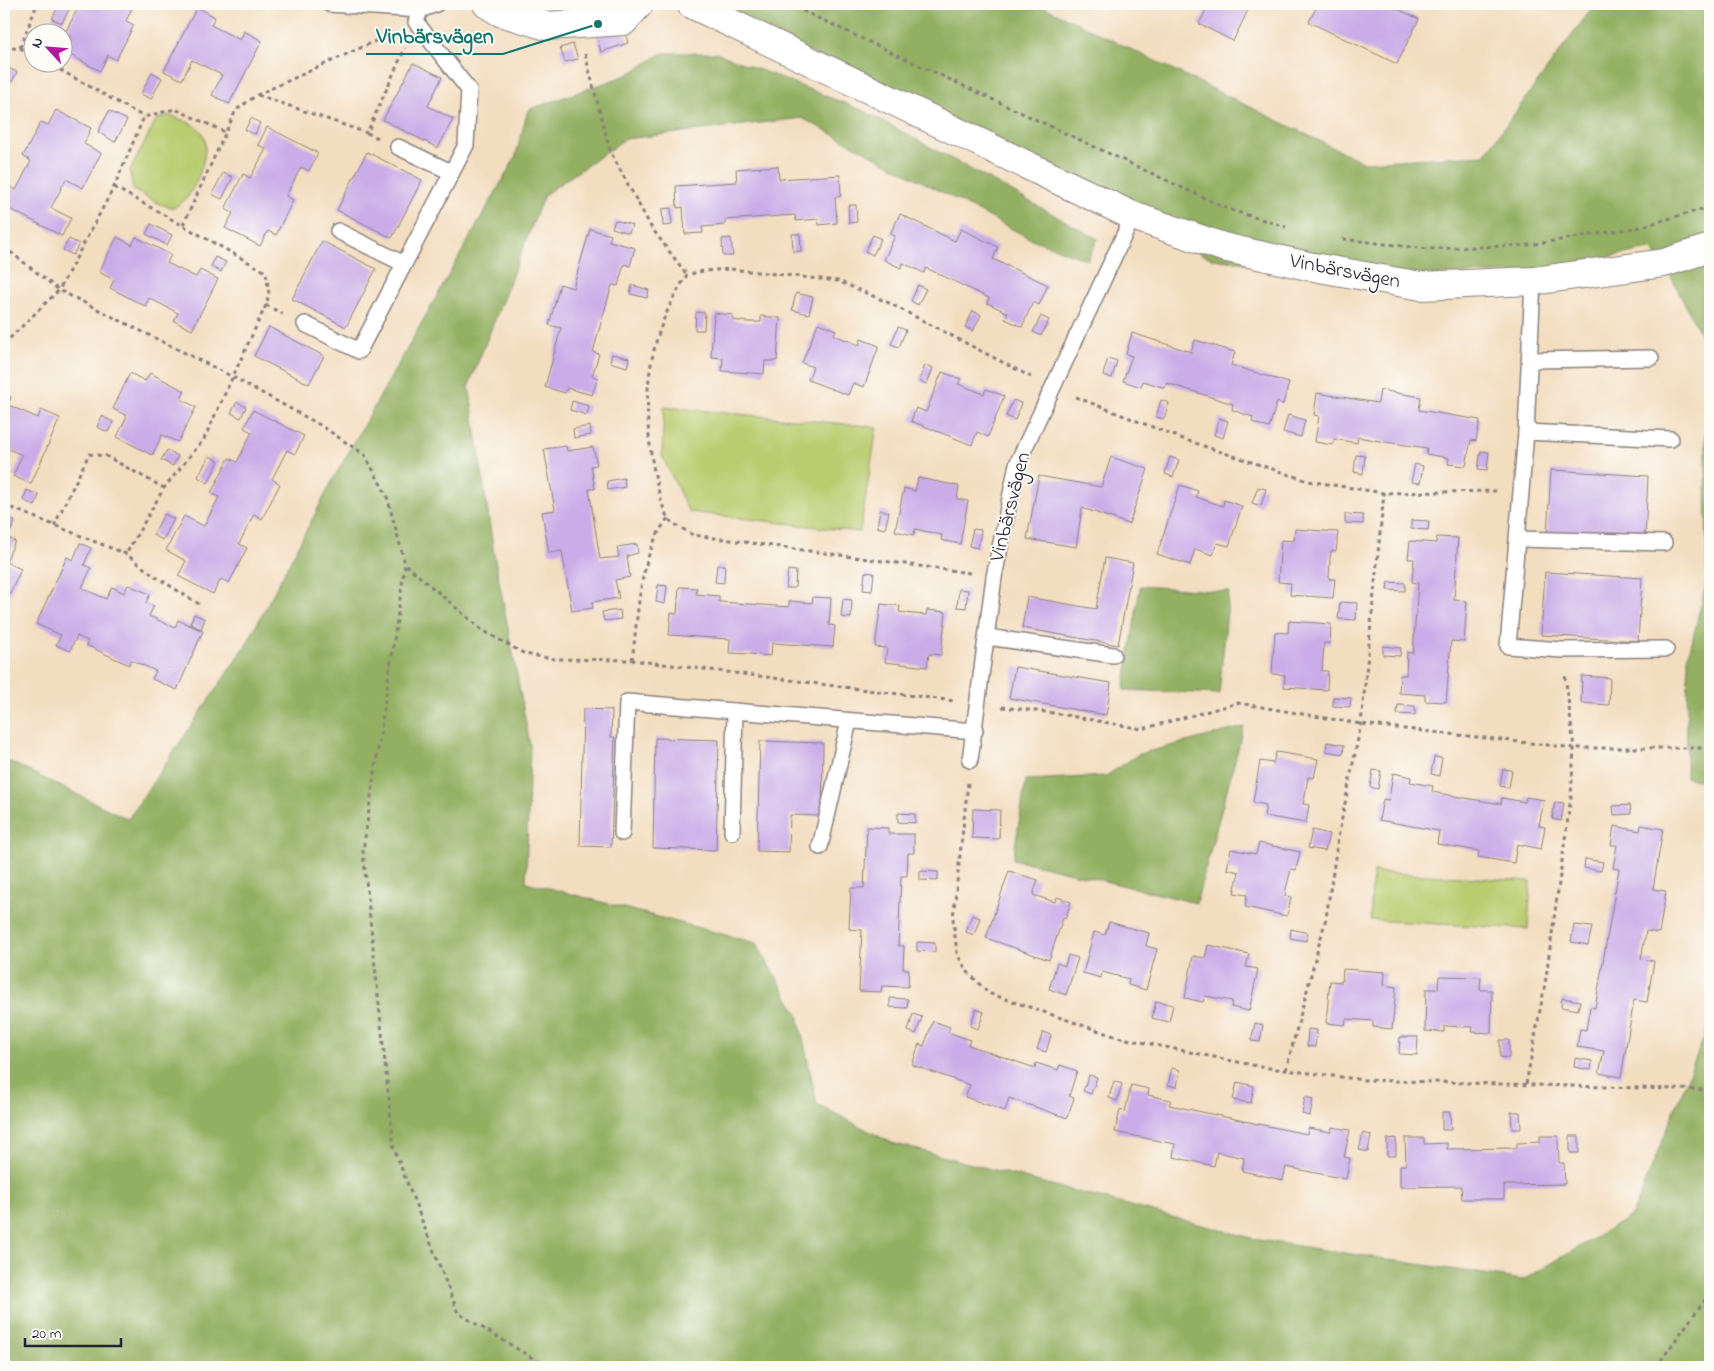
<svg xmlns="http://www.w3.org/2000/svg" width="1714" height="1371" font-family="'Indie Flower',sans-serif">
	<rect width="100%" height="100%" fill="#fdfcf7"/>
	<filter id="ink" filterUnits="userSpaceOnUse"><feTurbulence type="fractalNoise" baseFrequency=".02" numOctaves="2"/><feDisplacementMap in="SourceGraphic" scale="10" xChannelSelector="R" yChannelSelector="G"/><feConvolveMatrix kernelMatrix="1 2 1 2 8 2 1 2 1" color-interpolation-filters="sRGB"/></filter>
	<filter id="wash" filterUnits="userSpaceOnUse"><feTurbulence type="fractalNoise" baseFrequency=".0096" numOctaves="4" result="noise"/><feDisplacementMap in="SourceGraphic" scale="20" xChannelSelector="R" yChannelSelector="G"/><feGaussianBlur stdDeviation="1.12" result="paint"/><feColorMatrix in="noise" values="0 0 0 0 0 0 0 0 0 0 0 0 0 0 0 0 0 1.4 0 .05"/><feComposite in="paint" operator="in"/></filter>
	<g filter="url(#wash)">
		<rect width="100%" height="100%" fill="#f3ddbf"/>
		<!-- green -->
		<path fill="#bacc6f" stroke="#6e7755" d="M168,115C179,119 192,122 200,130C214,143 197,186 186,199C183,202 177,205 174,208L160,204L133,190L130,171L156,120Z
			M664,407L877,427L860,532L689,512L662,456Z
			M1373,872L1531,881L1528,929L1370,920Z"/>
		<!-- forest -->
		<path fill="#93b062" stroke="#5a694e" d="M740,4H1038L1363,162L1484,155L1595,4H1710V784L1686,777L1688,658L1707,580L1705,343L1664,263L1650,249L1530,272L1357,277L1213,259L1120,218L736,12Z
			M663,53H717L864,111L1098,239L1087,260L1029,238L802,118L625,139L544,195L469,385L494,554L530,745L526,882L756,943L798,1015L817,1104L892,1143L1259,1240L1523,1280L1632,1216L1710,1022V1367H15L4,1360V759L128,819L246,645L335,476L515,158L528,110L627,75Z
			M1140,586L1229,592L1219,694L1124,690Z
			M1244,727L1196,903L1013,859L1026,780L1106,776L1139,754Z"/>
		<g id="blocks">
			<!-- building -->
			<path fill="#caade8" d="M59,4H72L62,23L52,19Z
				M80,4H134L126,21L134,25L116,60L108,55L100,71L65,52L73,38L65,33Z
				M1209,4H1251L1233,41L1199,24Z
				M1318,4H1387L1419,19L1397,64L1309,22Z
				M197,7L215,17L211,25L240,40L244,31L262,41L229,104L212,95L222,75L192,60L182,80L164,71Z
				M623,26L628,43L601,52L596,34Z
				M573,44L578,59L565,62L560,48Z
				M413,63L442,77L428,106L453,119L438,148L383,120Z
				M6,67L17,72L12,82L4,78Z
				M152,72L162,78L151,99L141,94Z
				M56,110L91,128L84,144L101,153L83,188L66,179L51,208L71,218L62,236L4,206V194L8,186L16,190L31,161L23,156L41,122L48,125Z
				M109,111L127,120L115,142L98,132Z
				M251,118L260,123L255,134L245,130Z
				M267,127L318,153L309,171L301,167L286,196L293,200L276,235L268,231L260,246L225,228L233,213L225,209L243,174L250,178L266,149L258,145Z
				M367,152L422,180L392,238L337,210Z
				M778,166L779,179L840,175L841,196L835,197L837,223L819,225L818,219L796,221L795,215L725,220V225L702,227L703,233L685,234L683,207L677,208L676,186L737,182L736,169Z
				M223,173L233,177L222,199L212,194Z
				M848,205H856L857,222L849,223Z
				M671,208L672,225L663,226L662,209Z
				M900,214L955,241L961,229L998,247L993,259L1048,285L1039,305L1033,302L1022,327L1005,319L1008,313L987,303L989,298L926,268L924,273L903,263L901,268L884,260L895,236L890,234Z
				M615,220L632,225L629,233L612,228Z
				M151,224L172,235L167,245L146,234Z
				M590,229L611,235L609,241L635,248L630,266L624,264L618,286L612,285L602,319L593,352L599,354L592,376L598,378L592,395L567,388L565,393L545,387L561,328L549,325L560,284L573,288Z
				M792,234H800L801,251L793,252Z
				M873,235L881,239L873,255L865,251Z
				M117,237L132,245L136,237L171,255L167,263L196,277L200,270L218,279L192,330L174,321L178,313L149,298L145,306L110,288L114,280L99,272Z
				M731,238L733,256H723L722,239Z
				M69,239L79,244L73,255L63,250Z
				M322,241L376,269L346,327L292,299Z
				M215,257L226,262L221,272L211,267Z
				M632,285L649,290L647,298L630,294Z
				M918,285L926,289L918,305L911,301Z
				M796,293L813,297L809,314L792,310Z
				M973,311L981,315L973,331L965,327Z
				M696,312L705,313L704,330H695Z
				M714,313L733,315V320L747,322H761V316L780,318L777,361H765L764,374L722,371L723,358L711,357Z
				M1041,316L1049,320L1041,336L1033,332Z
				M818,323L836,330L834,335L852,342L859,345L861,339L879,346L864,387L853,383L848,395L808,380L813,367L802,363Z
				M269,327L324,356L309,384L254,356Z
				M898,327L906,330L899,347L891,344Z
				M1132,333L1191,352L1195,340L1235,352L1231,365L1289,383L1283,404L1277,402L1269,428L1252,422L1253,417L1232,410L1233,404L1208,396L1167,383L1165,388L1143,381L1141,387L1123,381L1132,356L1126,354Z
				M612,354L629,358L627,367L610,362Z
				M1108,358L1117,361L1112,378L1103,375Z
				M925,365L933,368L927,384L919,381Z
				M942,372L961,379L958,384L966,387L984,394L986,389L1004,396L988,437L977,432L972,445L911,421L916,408L926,412Z
				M130,373L145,381L150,373L185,391L181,399L196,407L178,442L162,435L152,455L117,437L127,416L113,409Z
				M1380,390L1421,397L1419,410L1480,420L1476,441L1471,440L1466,466L1448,464L1449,458L1426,454L1427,448L1385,442L1358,437L1357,443L1334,439L1333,445L1315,442L1319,416L1314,415L1317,393L1378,403Z
				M4,394L11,397L8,405L38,418L41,410L60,418L31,484L13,476L22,455L4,447Z
				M1013,400L1021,403L1015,420L1006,416Z
				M1161,400L1169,403L1164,419L1156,417Z
				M572,401L589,406L587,415L570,410Z
				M237,402L246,407L241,418L231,413Z
				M253,410L304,436L295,454L287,450L272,479L280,484L262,519L254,514L239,544L247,548L229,583L221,579L213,594L178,576L186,561L166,550L184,516L204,526L219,497L211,493L229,458L237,462L252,432L244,428Z
				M1288,415L1305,420L1301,437L1283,432Z
				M102,416L113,422L108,432L97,427Z
				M1219,418L1228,421L1223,438L1214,435Z
				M590,426L591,435L574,438L573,429Z
				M566,446L567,451L593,447L597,465L591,466L595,489H589L600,559L619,557L617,547L637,544L638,553L627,556L630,577L615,580L619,598L592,602L593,608L572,611L562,551L549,553L542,512L555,510L544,449Z
				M167,450L178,456L173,466L161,460Z
				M1481,451L1489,452L1487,470L1478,469Z
				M1356,455L1365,456L1363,474L1354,472Z
				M209,456L219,461L208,483L198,477Z
				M1111,457L1148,469L1129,524L1082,508L1076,547L1027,539L1039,476L1101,487Z
				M1170,457L1179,460L1173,477L1165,474Z
				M1415,464L1423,466L1420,483L1411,482Z
				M1551,470L1648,476L1645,539L1547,534Z
				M624,478L625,487L608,490L607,481Z
				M918,478L959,486L957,499L968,501L960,544L941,540L942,535L915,529L914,535L895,531L904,488L915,491Z
				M1180,485L1198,491L1196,497L1223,506L1224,500L1242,506L1229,546L1217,543L1213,555L1195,549L1190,565L1157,554Z
				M1258,487L1266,489L1261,506L1252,503Z
				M27,490L39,495L35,506L23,500Z
				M880,510L889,512L885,529L877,527Z
				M164,514L174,519L163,540L153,535Z
				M1345,514L1363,515V524L1345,523Z
				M4,516L15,521L11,531L4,528Z
				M1411,520L1429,521L1428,530L1411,529Z
				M973,529L981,530L978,548L969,546Z
				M1295,529L1338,532L1336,551H1331L1330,558L1329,579H1335L1333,598L1290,595L1291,583L1278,582L1281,540L1294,541Z
				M4,536L15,541L6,562L21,569L5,605Z
				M1437,537L1458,538L1454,600L1467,601L1464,642L1451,641L1446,702L1425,701V695L1399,693L1400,675H1406L1407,652L1413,653L1418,583L1412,582L1414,559H1408L1410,541L1436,543Z
				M80,543L91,548L84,565L91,568L82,588L106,599L112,587L124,593L128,585L150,594L146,603L154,606L149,616L175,628L178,620L203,631L177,690L152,679L156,671L131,660L129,665L86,645L88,641L77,636L70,651L56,645L61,635L36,624L67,557L73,560Z
				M1105,558L1133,563L1118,645L1022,628L1027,597L1096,609Z
				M717,565H725L724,583L715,582Z
				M788,570L796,571L795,588H786Z
				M865,572L874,573L872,591L863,590Z
				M1545,572L1642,578L1638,641L1541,635Z
				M1388,582L1405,583V591L1387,590Z
				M658,585L667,586L665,604L656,602Z
				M679,587L697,588L696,594L719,596V602L749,604L789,607V601L812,603L813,597L831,598L829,625L835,626L833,647L772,643L771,656L750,654L729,653L730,639L669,635L671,613L677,614Z
				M959,589L968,590L966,608L957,607Z
				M843,599L852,600L851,618L841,617Z
				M1340,602L1357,603L1356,620L1338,619Z
				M881,604L900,606L899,612L913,614L926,615L927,610L946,612L941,655L929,654L927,667L885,662L887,648L875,647Z
				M620,610L621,619L604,621L602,612Z
				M194,614L205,619L201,629L190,624Z
				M1289,621L1331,624L1330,643H1324L1322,671H1328L1327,690L1284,687L1285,675L1272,674L1275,632L1288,633Z
				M1383,646L1401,648L1400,656L1383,655Z
				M1015,667L1111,683L1106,715L1009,698Z
				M1582,676L1610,678L1609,705L1581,703Z
				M1333,697L1351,698L1350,707L1333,706Z
				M1398,705L1415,706V715L1397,714Z
				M583,709L612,710L611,737H615L611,847L580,846Z
				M655,738L719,740L716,850L653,848Z
				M760,741L823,743L822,816L790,815L789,852L757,851Z
				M1327,742L1344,745L1343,754L1326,751Z
				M1276,752L1318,759L1314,778L1308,777L1305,796L1303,804L1309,805L1306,823L1264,816L1266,805L1253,802L1260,761L1273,763Z
				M1434,757L1442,758L1439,776L1431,774Z
				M1503,769L1512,770L1509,788L1500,786Z
				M1373,770L1381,771L1378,789L1370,787Z
				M1393,773L1411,777L1410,782L1433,786L1432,792L1477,800L1501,804L1502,798L1525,802L1526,797L1544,800L1539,826L1545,827L1541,849L1517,844L1514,863L1478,857L1479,851L1437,844L1439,831L1379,820L1383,799L1389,800Z
				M1555,802L1564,803L1561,821L1552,819Z
				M1630,805L1631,814L1614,815L1613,806Z
				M973,809L1000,810L999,839L972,838Z
				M898,813L915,814V823L898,822Z
				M1641,825L1663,829L1653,889L1666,891L1659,933L1646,931L1641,959L1654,961L1647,1002L1634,1000L1621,1077L1599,1073L1604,1051L1577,1047L1580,1029L1586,1030L1590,1007L1595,1008L1619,869L1613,868L1617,845H1611L1614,826L1640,831Z
				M867,827L888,828V834H914V853H908L907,876H901L900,902L898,946H904L903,969H909L908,987L882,986L881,992L859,991L862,930L849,929L851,888H864Z
				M1312,830L1329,834L1325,851L1308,848Z
				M1259,843L1300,852L1296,870L1291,869L1286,889L1285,896L1291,897L1287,916L1245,907L1247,895L1234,893L1239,872L1227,869L1231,849L1256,854Z
				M1585,859L1603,862L1601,871L1584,868Z
				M920,871L938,872V881L920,880Z
				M1009,871L1038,880L1033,895L1055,902L1057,897L1071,902L1065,919L1063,918L1049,960L986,938Z
				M972,915L980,918L974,935L966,932Z
				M1109,922L1149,933L1146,946L1157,949L1146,990L1128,985L1129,979L1102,972L1101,978L1083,973L1094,932L1105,935Z
				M1574,925L1592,927L1588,945L1571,942Z
				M1291,929L1308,933L1306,941L1290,938Z
				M917,942L935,943V952L917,951Z
				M1208,945L1249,954L1246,967L1258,969L1249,1011L1231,1007L1232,1001L1205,996L1203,1002L1185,998L1193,956L1205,958Z
				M1068,955L1078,958L1066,995L1049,989L1057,963L1065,966Z
				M1343,969L1385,972L1384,985L1396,987L1392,1029L1373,1027V1021L1346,1019L1345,1025L1326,1023L1330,981L1342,982Z
				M1439,976L1481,977L1480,990H1492L1491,1033L1472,1032L1473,1027L1444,1026V1032L1425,1031L1426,989H1438Z
				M890,998L908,999L907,1008L890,1007Z
				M1562,998L1580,1001L1578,1010L1561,1007Z
				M1156,1001L1173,1005L1169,1022L1152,1018Z
				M976,1009L984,1012L978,1029L970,1026Z
				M913,1014L922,1017L916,1034L908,1031Z
				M933,1021L950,1027L948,1032L970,1040L968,1045L1035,1068L1036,1063L1058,1070L1060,1065L1077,1071L1069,1096L1074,1098L1067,1118L1009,1098L1005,1111L965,1097L970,1085L912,1065L919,1044L924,1046Z
				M1255,1023L1263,1025L1260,1042L1251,1041Z
				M1308,1029L1317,1030L1315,1047L1307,1046Z
				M1043,1032L1051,1035L1046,1052L1037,1049Z
				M1400,1037H1418L1417,1055L1399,1054Z
				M1500,1040H1509V1058L1500,1057Z
				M1575,1058L1592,1061L1591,1070L1574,1067Z
				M1172,1068L1180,1070L1177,1087L1168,1085Z
				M1089,1075L1097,1077L1091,1094L1083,1091Z
				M1114,1081L1122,1084L1117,1101L1109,1098Z
				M1237,1082L1254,1086L1251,1103L1233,1100Z
				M1131,1085L1149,1089L1148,1095L1171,1100L1169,1105L1282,1129L1307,1134L1308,1128L1331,1132L1332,1127L1350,1130L1344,1157L1350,1158L1346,1179L1286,1167L1283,1180L1242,1171L1244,1158L1217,1152L1214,1166L1173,1157L1175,1144L1115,1132L1120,1110L1125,1112Z
				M1305,1097L1313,1099L1310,1116L1302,1114Z
				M1442,1112H1450L1451,1130H1442Z
				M1511,1112H1520L1521,1129H1512Z
				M1363,1133L1371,1135L1368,1152L1359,1150Z
				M1540,1136H1558L1559,1163H1564L1565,1184L1504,1185V1199H1462L1461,1186L1400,1187V1165H1406L1405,1138H1424V1144L1447,1143V1149L1517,1148V1143L1540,1142Z
				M1570,1136H1579V1153H1570Z
				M1396,1138V1156H1387V1139Z"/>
		</g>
	</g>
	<g filter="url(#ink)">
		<use href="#blocks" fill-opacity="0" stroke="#8a807d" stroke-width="1"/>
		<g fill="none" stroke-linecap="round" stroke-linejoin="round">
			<!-- lane casing -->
			<g stroke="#8a807d" stroke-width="18">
				<path id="lane" d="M329,4L420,10L436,4
					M398,147L451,172
					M338,231L404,264
					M1533,281L1526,432L1508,646L1562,650L1666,649
					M305,324L359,351L466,145L469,90L416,22L420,10
					M1530,360L1651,358
					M1526,432L1671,439
					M1517,539L1664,543
					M987,637L1113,655
					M970,760L994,577L1017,464L1133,216
					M732,832L735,711
					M622,833L627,702L975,731
					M820,847L849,721"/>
			</g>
			<!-- street casing -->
			<g stroke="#8a807d" stroke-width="30">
				<path id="street" d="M487,4L500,12L547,26L624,21L639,4
					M691,4L1133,216L1223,247L1308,266L1421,286L1533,281L1664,263L1710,248"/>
			</g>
			<!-- path -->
			<path stroke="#8a807d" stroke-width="3" stroke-dasharray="4 4" stroke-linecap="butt" d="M788,4L1228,209L1286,227
				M4,48H20L32,55
				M20,48L37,4
				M585,54L610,151L651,227L687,275
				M46,62L144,117
				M258,95L367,133L405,48
				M367,133L378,138
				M114,187L266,272L269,294L266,305L204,439L164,488L126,554
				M183,225L236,110L257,95L391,34
				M1343,239L1428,249L1529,245L1640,227L1710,207
				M4,247L59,290L233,377L320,425L365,455L387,496L405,564L482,630L525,654L554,659L632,660L954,701
				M266,305L283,314
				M4,344L59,290L114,187L144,117L175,109L225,132
				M1076,397L1183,439L1308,481L1384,493L1496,491
				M4,505L126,554L153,575L199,604
				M54,526L89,454L106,456L164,488
				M405,565L363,851L394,1149L458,1313L547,1367
				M970,573L693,535C686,530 673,525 668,518C661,507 656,479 653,466C641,395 647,337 687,275L703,271L730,269L838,281L887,302L1031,377
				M632,660C639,612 638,557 668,518
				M1002,707L1054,713L1142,729L1238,703L1361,724L1574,748H1710
				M968,783L953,918L957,954L967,971L988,993L1117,1037L1262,1067L1364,1080L1710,1090
				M1286,1070L1326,918L1338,838L1361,724L1384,493
				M1526,1084L1545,984L1571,796L1574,748L1565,674
				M1656,1367L1710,1293"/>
			<!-- lane -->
			<use href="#lane" stroke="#fff" stroke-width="15"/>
			<!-- street -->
			<use href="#street" stroke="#fff" stroke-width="28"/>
		</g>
	</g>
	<g text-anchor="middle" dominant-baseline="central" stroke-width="4" stroke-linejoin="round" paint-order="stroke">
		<!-- street labels -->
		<g font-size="21" fill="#22223b" stroke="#fdfcf7">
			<text transform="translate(1345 272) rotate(11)">Vinbärsvägen</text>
			<text transform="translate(1011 507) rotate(-76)">Vinbärsvägen</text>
		</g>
	</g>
	<!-- callouts -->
	<path fill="none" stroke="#0f766e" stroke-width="2" d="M598 24L503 54H366"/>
	<circle fill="#0f766e" stroke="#fdfcf7" stroke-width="2" cx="598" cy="24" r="5"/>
	<g font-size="22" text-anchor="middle" font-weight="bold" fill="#0f766e" stroke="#fdfcf7" stroke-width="4" stroke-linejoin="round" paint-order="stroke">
		<text x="435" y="43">Vinbärsvägen</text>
	</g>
	<!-- margin -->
	<rect width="1714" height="1371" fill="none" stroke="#fdfcf7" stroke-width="20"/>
	<!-- north arrow -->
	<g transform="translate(48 48) rotate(296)"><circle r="24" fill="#fdfcf7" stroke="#a5a5ac"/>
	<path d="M0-4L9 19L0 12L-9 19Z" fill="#b5179e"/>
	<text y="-8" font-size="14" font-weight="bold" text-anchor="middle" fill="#22223b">N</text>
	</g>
	<!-- scale -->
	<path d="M25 1338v8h96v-8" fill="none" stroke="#22223b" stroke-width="2.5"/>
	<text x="32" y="1338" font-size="15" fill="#22223b" stroke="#fdfcf7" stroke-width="4" paint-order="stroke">20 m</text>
</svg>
